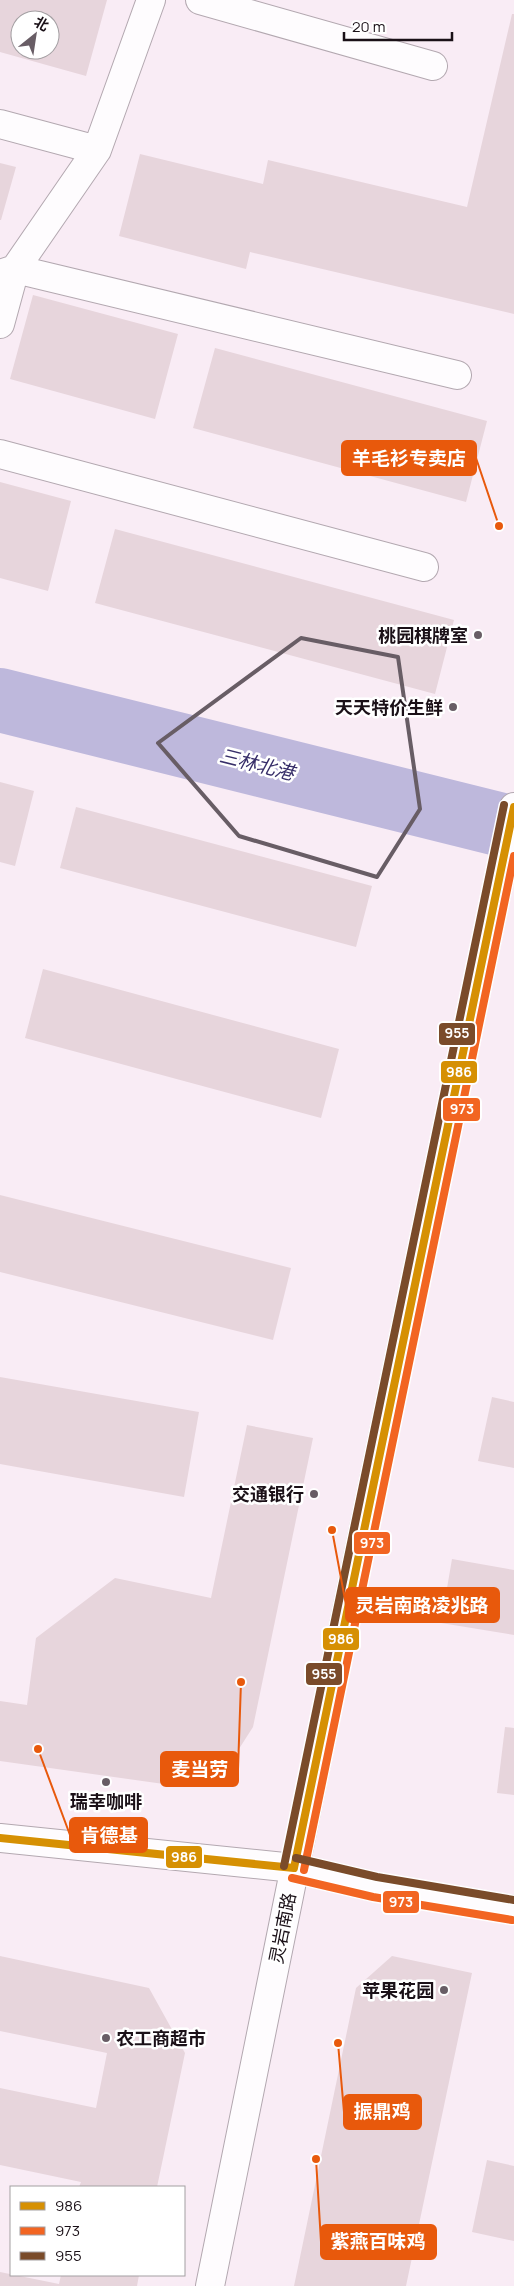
<svg xmlns="http://www.w3.org/2000/svg" width="514" height="2286" font-family="Manrope,'Noto Sans SC',sans-serif">
	<rect width="100%" height="100%" fill="#f9ecf5"/>
	<g fill="none" stroke-linecap="round" stroke-linejoin="round">
		<!-- river -->
		<path stroke="#beb8dc" stroke-width="64" d="M0,700L514,828"/>
	</g>
	<!-- building -->
	<path fill="#e7d5dc" fill-rule="evenodd" d="M0,0H107L86,76L0,52ZM20,20H50V50H20Z
		M512,14H514V314L250,252L246,269L119,236L140,154L263,184L268,160L467,207Z
		M0,163L16,167L1,220H0Z
		M33,295L178,334L155,419L10,379Z
		M215,348L487,421L466,502L193,428Z
		M0,482L71,501L48,591L0,578Z
		M115,529L454,620L435,694L95,603Z
		M0,782L34,791L15,866L0,862Z
		M76,807L372,886L356,947L60,868Z
		M43,969L339,1049L321,1118L25,1038Z
		M0,1195L291,1268L273,1340L0,1272Z
		M0,1377L199,1412L184,1497L0,1464Z
		M492,1397L514,1402V1468L478,1461Z
		M247,1425L313,1438L253,1727L228,1766L185,1787L0,1761V1701L27,1705L36,1638L115,1578L211,1598Z
		M452,1559L514,1570V1635L441,1623Z
		M505,1727L514,1728V1795L497,1793Z
		M0,1956L149,1988L185,2053L157,2187H79L81,2182L0,2165V2088L96,2108L107,2053L0,2031Z
		M392,1956L472,1973L406,2286H294L356,1988Z
		M487,2160L514,2166V2241L472,2232Z
		M0,2272L59,2284L61,2275H139L137,2286H0Z"/>
	<g fill="none" stroke-linecap="round" stroke-linejoin="round">
		<!-- minor casing -->
		<g stroke="#b3a8b0" stroke-width="30">
			<path id="minor" d="M200,0L433,66
				M0,124L97,150
				M0,274L15,269L457,375
				M0,324L15,269L97,150L151,0
				M0,454L424,567
				M0,1838L294,1868L375,1887L514,1910
				M210,2286L347,1610L514,807"/>
		</g>
		<!-- minor -->
		<use href="#minor" stroke="#fefcfe" stroke-width="28"/>
		<!-- bus-1 casing -->
		<g stroke="#fff" stroke-width="11">
			<path id="bus-1" d="M0,1838L294,1868
				M294,1868L514,807"/>
		</g>
		<!-- bus-2 casing -->
		<g stroke="#fff" stroke-width="11">
			<path id="bus-2" d="M304,1870L514,856
				M292,1878L373,1897L512,1920"/>
		</g>
		<!-- bus-3 casing -->
		<g stroke="#fff" stroke-width="11">
			<path id="bus-3" d="M296,1858L377,1877L514,1900
				M284,1866L504,805"/>
		</g>
		<!-- bus-1 -->
		<use href="#bus-1" stroke="#d69003" stroke-width="8"/>
		<!-- bus-2 -->
		<use href="#bus-2" stroke="#f26522" stroke-width="8"/>
		<!-- bus-3 -->
		<use href="#bus-3" stroke="#7a4b2a" stroke-width="8"/>
	</g>
	<!-- marked area -->
	<path fill="none" stroke="#685d65" stroke-width="4" stroke-linejoin="round" d="M301,638L398,657L420,809L377,877L239,836L158,743Z"/>
	<!-- markers -->
	<g fill="#685d65" stroke="#fff" stroke-width="2">
		<circle cx="478" cy="635" r="5"/>
		<circle cx="453" cy="707" r="5"/>
		<circle cx="314" cy="1494" r="5"/>
		<circle cx="106" cy="1782" r="5"/>
		<circle cx="444" cy="1990" r="5"/>
		<circle cx="106" cy="2038" r="5"/>
	</g>
	<g text-anchor="middle" dominant-baseline="central" stroke-width="5" stroke-linejoin="round" paint-order="stroke">
		<!-- poi labels -->
		<g font-size="18" font-weight="bold" fill="#1a1017" stroke="#fff" text-anchor="end">
			<text x="468" y="635">桃园棋牌室</text>
			<text x="443" y="707">天天特价生鲜</text>
			<text x="304" y="1494">交通银行</text>
			<text x="106" y="1801" text-anchor="middle">瑞幸咖啡</text>
			<text x="434" y="1990">苹果花园</text>
			<text x="116" y="2038" text-anchor="start">农工商超市</text>
		</g>
		<!-- street labels -->
		<g font-size="18" fill="#1a1017" stroke="#fff">
			<text transform="translate(282 1928) rotate(-79)">灵岩南路</text>
		</g>
		<!-- water labels -->
		<g font-size="19" font-style="italic" fill="#372e69" stroke="#fff">
			<text transform="translate(257 764) rotate(14)">三林北港</text>
		</g>
	</g>
	<!-- callouts -->
	<path fill="none" stroke="#e8590c" stroke-width="2" d="M499 526L476 458M332 1530L346 1605M241 1682L238 1769M38 1749L70 1835M338 2043L344 2112M316 2159L321 2242"/>
	<g fill="#e8590c" stroke="#fff" stroke-width="2">
		<circle cx="499" cy="526" r="5"/>
		<circle cx="332" cy="1530" r="5"/>
		<circle cx="241" cy="1682" r="5"/>
		<circle cx="38" cy="1749" r="5"/>
		<circle cx="338" cy="2043" r="5"/>
		<circle cx="316" cy="2159" r="5"/>
	</g>
	<g fill="#e8590c" stroke="#e8590c" stroke-width="2">
		<rect x="342" y="441" width="134" height="34" rx="5"/>
		<rect x="346" y="1588" width="153" height="34" rx="5"/>
		<rect x="161" y="1752" width="77" height="34" rx="5"/>
		<rect x="70" y="1818" width="77" height="34" rx="5"/>
		<rect x="344" y="2095" width="77" height="34" rx="5"/>
		<rect x="321" y="2225" width="115" height="34" rx="5"/>
	</g>
	<g font-size="19" text-anchor="middle" font-weight="bold" fill="#fff">
		<text x="409" y="465">羊毛衫专卖店</text>
		<text x="422" y="1612">灵岩南路凌兆路</text>
		<text x="200" y="1776">麦当劳</text>
		<text x="109" y="1842">肯德基</text>
		<text x="382" y="2118">振鼎鸡</text>
		<text x="378" y="2248">紫燕百味鸡</text>
	</g>
	<g stroke="#fff" stroke-width="2">
		<rect x="438" y="1022" width="38" height="24" rx="5" fill="#7a4b2a"/>
		<rect x="440" y="1060" width="38" height="24" rx="5" fill="#d69003"/>
		<rect x="442" y="1097" width="39" height="25" rx="5" fill="#f26522"/>
		<rect x="353" y="1531" width="38" height="24" rx="5" fill="#f26522"/>
		<rect x="322" y="1627" width="38" height="24" rx="5" fill="#d69003"/>
		<rect x="305" y="1662" width="38" height="24" rx="5" fill="#7a4b2a"/>
		<rect x="165" y="1845" width="38" height="24" rx="5" fill="#d69003"/>
		<rect x="382" y="1890" width="38" height="24" rx="5" fill="#f26522"/>
	</g>
	<g font-size="14" text-anchor="middle" font-weight="bold" fill="#fff">
		<text x="457" y="1038">955</text>
		<text x="459" y="1077">986</text>
		<text x="462" y="1114">973</text>
		<text x="372" y="1548">973</text>
		<text x="341" y="1644">986</text>
		<text x="324" y="1679">955</text>
		<text x="184" y="1862">986</text>
		<text x="401" y="1907">973</text>
	</g>
	<!-- legend -->
	<rect x="10" y="2186" width="175" height="90" fill="#ffffff" stroke="#a39fa2"/>
	<rect x="20" y="2202" width="25" height="8" fill="#d69003" stroke="#a39fa2"/>
	<text x="55" y="2211" font-size="15" fill="#1a1017">986</text>
	<rect x="20" y="2227" width="25" height="8" fill="#f26522" stroke="#a39fa2"/>
	<text x="55" y="2236" font-size="15" fill="#1a1017">973</text>
	<rect x="20" y="2252" width="25" height="8" fill="#7a4b2a" stroke="#a39fa2"/>
	<text x="55" y="2261" font-size="15" fill="#1a1017">955</text>
	<!-- north arrow -->
	<g transform="translate(35 35) rotate(30)"><circle r="24" fill="#ffffff" stroke="#a39fa2"/>
	<path d="M0-4L9 19L0 12L-9 19Z" fill="#685d65"/>
	<text y="-8" font-size="14" font-weight="bold" text-anchor="middle" fill="#1a1017">北</text>
	</g>
	<!-- scale -->
	<path d="M344 32v8h108v-8" fill="none" stroke="#1a1017" stroke-width="2.5"/>
	<text x="352" y="32" font-size="15" fill="#1a1017" stroke="#ffffff" stroke-width="4" paint-order="stroke">20 m</text>
</svg>
